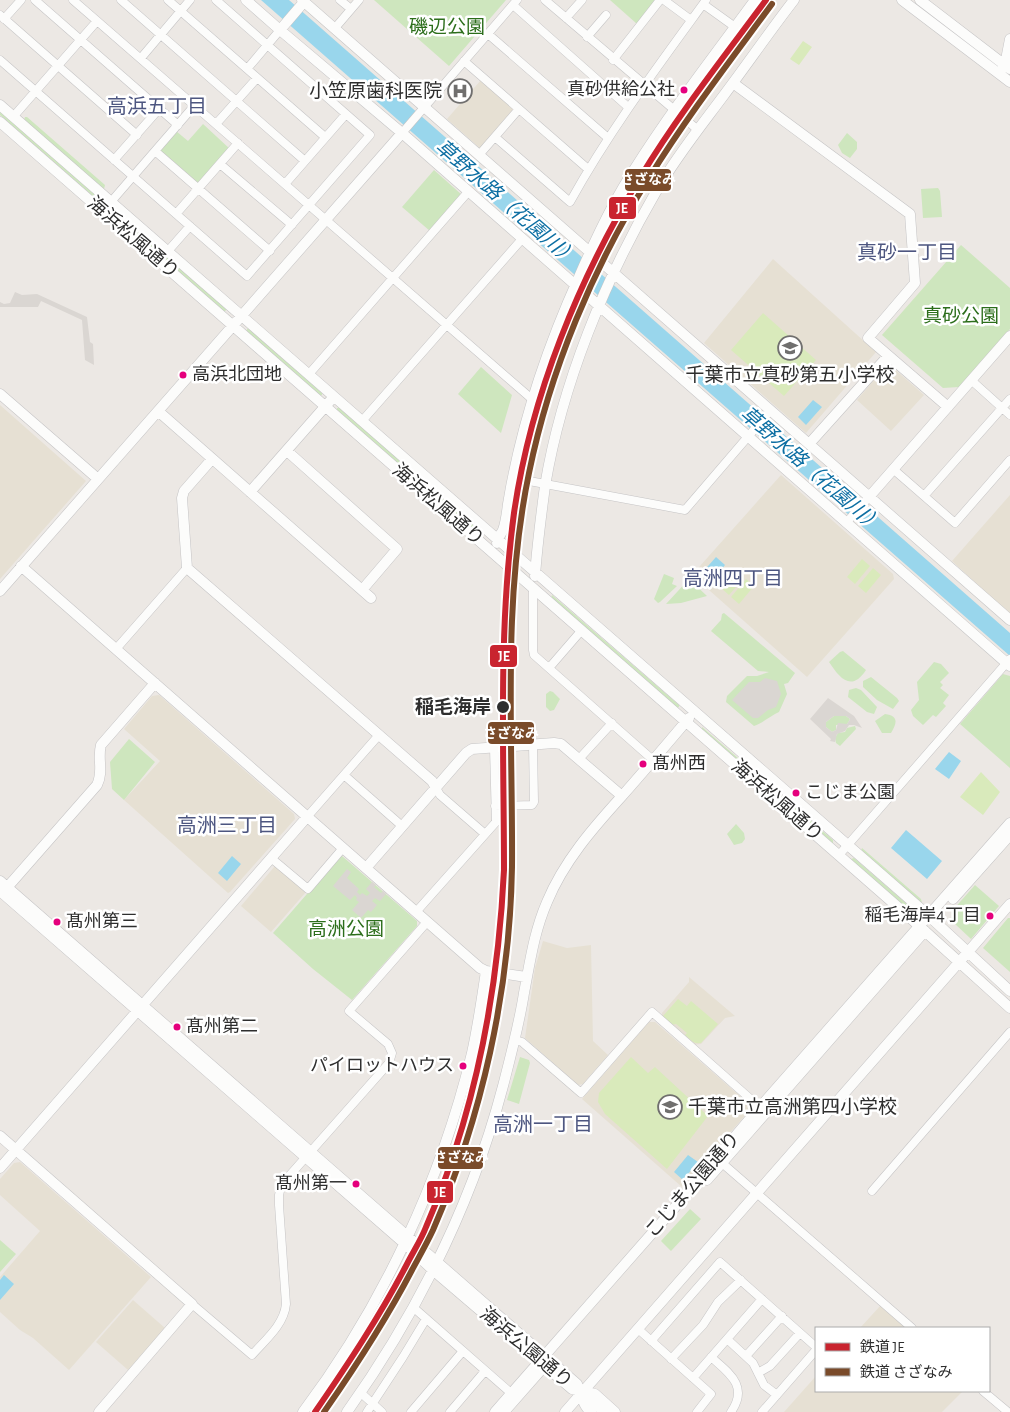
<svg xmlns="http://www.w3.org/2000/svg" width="1010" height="1412" font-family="'Alegreya Sans','Noto Sans JP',sans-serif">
	<rect width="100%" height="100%" fill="#ece8e4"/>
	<!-- education -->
	<path fill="#e6e0d3" d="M481,80L513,108L514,111L481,149L447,119Z
		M773,259L876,352L806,433L704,343Z
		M886,366H891L924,395L891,431L857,400Z
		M0,405L86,481L0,579Z
		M781,475L893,574L894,579L807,677L692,575Z
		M1010,495V615L952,561Z
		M159,695L294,814L295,819L230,892L228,893L124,800L160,761L124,729L152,696Z
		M275,866L306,892L271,932L241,906Z
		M543,941L567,948L591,945L593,1041L608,1055L583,1084L578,1085L525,1038L535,968Z
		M689,977L735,1016L725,1018L701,1044L693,1045L662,1017V1013L689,982Z
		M649,1022H655L749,1104L750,1110L682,1187L582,1099Z
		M20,1162L151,1277L69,1370L33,1338L20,1330L0,1312V1277L40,1231L0,1195V1179L14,1163Z
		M133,1300L165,1328L128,1370L96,1342Z
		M881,1305L907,1328H860Z
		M816,1376V1391H963L942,1412H784Z"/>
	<!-- green -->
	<path fill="#cee6be" d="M374,0H506L449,66Z
		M610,0H657L637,24Z
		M0,110L97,196L95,198L0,115Z
		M25,117H27L105,185L104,189L24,120Z
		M203,124L230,149L200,184H196L161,152L160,149L176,131L188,141Z
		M847,133L857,142V149L850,158L842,153L838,145Z
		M434,170L462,195L430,231L402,207Z
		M938,188L940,191L942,217L923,218L921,189Z
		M118,214L227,309L224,312L116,217Z
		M961,245L1010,288V329L959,387L943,388L882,335Z
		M248,328L322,393V395L320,396L246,331Z
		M481,367L512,395L501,433L458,394Z
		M337,408H340L475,526L472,529L337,410Z
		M664,574L674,578L672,584L677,586L660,602L658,603L654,599Z
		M689,579L707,596L681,603L666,604Z
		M552,595L679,705V707L676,708L551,598Z
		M724,613L795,673L788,683L784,684L787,694L779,712C770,716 763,723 754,726L726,702L727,696L747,676H757L769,672L758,671L711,631L721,620L722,614Z
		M843,651L866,670C851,693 839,677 829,662L840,652Z
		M934,662L941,664L949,673L940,682L943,685L940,688L949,695L943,703L946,706L936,717L933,715L923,725L913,716L911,710L919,700L917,682Z
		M1003,674L1010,676V768L960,724Z
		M871,677L897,698L899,701L893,709L877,700L863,687V681Z
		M856,688L861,690L877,707L874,714L867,712L848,697L849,690Z
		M550,691L553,692L560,699L554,710L550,711L546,707V694Z
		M885,714C899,716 897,723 891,733H882L875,721Z
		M834,716H846L850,719L849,721L847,724L836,725V730L832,732L826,727V722Z
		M855,726L856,729L840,746L836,743L835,738L838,733L845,732L847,728Z
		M702,727L833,840V843H831L702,730Z
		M129,739L155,762L124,800L112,789L110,762Z
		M736,824L744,833L745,839L742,843L734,845L727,834Z
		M862,848L921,899L922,903L861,851Z
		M340,856H342L417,921V926L352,1000L313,969L273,933Z
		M854,858L915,911L912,914L852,861L851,859Z
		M975,885L999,906L971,939L954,923L952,911Z
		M1008,918H1010V972L983,948Z
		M520,1057L529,1060L530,1063L519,1104L507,1100Z
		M690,1209L701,1219L671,1251L661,1241Z
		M0,1240L16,1254L0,1272Z"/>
	<!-- pitch -->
	<path fill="#d9eabb" d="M803,41L812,47L799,65L790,59Z
		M763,313L816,360L784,396L731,350Z
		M862,559L870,566L855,584L847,577Z
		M873,568L881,575L866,593L858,586Z
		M736,570L744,578L729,595L721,588Z
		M746,579L754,586L739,604L731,597Z
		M981,772L1000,792L983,815L960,797Z
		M678,999L687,1006L691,1001L718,1024L701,1043C692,1044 692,1040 685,1035L687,1033L676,1024L671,1025L663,1016Z
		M631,1057L648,1073L655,1067L708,1116L667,1169L605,1114L598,1102L599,1093Z"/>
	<!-- plaza -->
	<path fill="#dad6d2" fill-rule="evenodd" d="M15,292L22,295L37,294L87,317L90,342L93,344L94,365L85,360L82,320L41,301L38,307H0V302L4,304L10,303Z
		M765,678L777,681L781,694L776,707L768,710L758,718H753L732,700L749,682H760Z
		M828,698L854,716L862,728L854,725H849L845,731L837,734L835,742L830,741L831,739L810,719ZM834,716H846L850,719L849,721L847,724L838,723L836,730L832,732L826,727V722Z
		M347,869L351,872L347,878L359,889L357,892L360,895L362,893L367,896L370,893L366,889L372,882L376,885L374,887L381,893L383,891L386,894L380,901L375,898L372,901L377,905L371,912L368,910L361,918L352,910L359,902L356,900L357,898L355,895L350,900L333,886Z"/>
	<!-- water -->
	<path fill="#99d6ec" d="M261,0H289L1010,633V656Z
		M813,400L822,407L806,425L798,417Z
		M716,557L725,565L710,583L701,574Z
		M949,752L961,761L949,779L935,769Z
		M906,830L942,861L927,879L891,848Z
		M232,856L241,864L227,881L218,873Z
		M688,1155L698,1162L683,1180L674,1172Z
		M4,1275L14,1284L0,1300V1280Z"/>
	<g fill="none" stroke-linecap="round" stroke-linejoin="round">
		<!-- street casing -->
		<g stroke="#c5c4c5" stroke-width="9">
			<path id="street" d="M35,0L178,125
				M73,0L533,400
				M121,0L305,161
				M168,0L325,137
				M340,0L351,9
				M545,0L698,130
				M664,0L691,20
				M703,4L735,27
				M513,5L628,107
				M0,15L137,135
				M566,18L582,0
				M4,19L21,0
				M335,28L359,0
				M488,34L608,138
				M587,37L606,15
				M141,58L190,0
				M0,60L247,276L370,135L216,0
				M613,60L660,0
				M464,61L588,169
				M247,69L280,30
				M13,117L97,21
				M216,124L257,78
				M402,133L517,0
				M495,137L570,202C610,130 658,66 706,0
				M155,151L270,251
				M479,155L519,109
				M114,160L159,109
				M220,164L292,225
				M285,184L346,114
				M103,211L194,106
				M176,214L238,143
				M168,251L190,226
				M309,374L468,192
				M971,380L1010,415
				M362,421L522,239
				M893,469L955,523L1010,460
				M513,478L685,510L770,411
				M924,496L1010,399
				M846,523L869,497
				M533,589V650L534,655L653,760
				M116,649L187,568
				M549,668L581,631
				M579,759L612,723
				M344,775L402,826
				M436,788L440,795L485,834
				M495,806L532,805L534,802L533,744
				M307,817L379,735
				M839,855L1010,659
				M271,858L308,889L343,848
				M416,912L496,822L494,748
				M515,1040L522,1042L581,1093L652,1012L763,1110
				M722,1163L912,1328
				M872,1191L1010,1032
				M192,1304L252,1355C265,1340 284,1325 286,1304L279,1205V1195L281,1187L290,1175L389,1063L392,1053L388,1044L349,1011L427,922
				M414,1308L511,1393
				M638,1329L711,1394L697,1412
				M727,1339L753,1363L764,1385L777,1395
				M651,1341L720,1262L816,1347
				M746,1356L782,1316
				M711,1357C729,1373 749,1386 731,1412
				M671,1359L703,1325L718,1302L741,1280
				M758,1373L770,1366L800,1333
				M693,1378L762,1299
				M983,1391L1008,1412
				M361,1393L382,1412
				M367,1412L403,1357L426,1319
				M411,1412L463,1351
				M450,1412L485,1371
				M762,1412L816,1350"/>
		</g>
		<!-- secondary casing -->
		<g stroke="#c5c4c5" stroke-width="11">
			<path id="secondary" d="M246,0L280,30L402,133L1010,666
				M302,0L1010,620
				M902,0L1010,82
				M920,0L1010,69
				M280,30L304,2
				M1002,69L1005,65L1010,39
				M733,83L910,214L915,283L868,338L948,407
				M0,105L929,916L1010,991
				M0,122L907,915L1010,1008
				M0,394L98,479
				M158,411L371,598
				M809,444L888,356
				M287,451L397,549L362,590
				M212,459L184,491L182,498L187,568L432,781L436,788
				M250,492L330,401
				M869,497L1010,336
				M497,543C497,537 501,535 503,530C506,522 507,512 508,504C521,425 546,350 579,277C595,240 612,203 634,170C671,111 714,56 755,0
				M21,566L480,968L486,971L526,977
				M535,576C537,546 541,516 545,486C562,384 605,279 657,190C676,157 701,126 724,95C748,63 770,31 794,0
				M0,591L402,133
				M366,868L466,753L472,749L554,743L561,744L622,796
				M0,881L577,1384C582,1394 582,1405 591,1412
				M0,891L404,1243L434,1271L572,1389L595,1394L615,1412
				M4,891L97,785C104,771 97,759 101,745L155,683
				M953,899L1010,835
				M0,1136L192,1304L99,1412
				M0,1168L307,817
				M707,1180L925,931
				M583,1393L604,1412
				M303,1412C382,1307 441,1181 472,1053C478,1026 482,998 486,971
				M347,1412C418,1312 472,1204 503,1086C511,1055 519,1025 524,993C530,962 534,932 547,902C564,861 593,828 622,796C645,770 667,744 689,718
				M495,1412L676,1206L760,1107L1010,823
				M504,1412L548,1362
				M565,1412L1010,904"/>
		</g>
		<!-- street -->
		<use href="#street" stroke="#fcfcfb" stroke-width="8"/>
		<!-- secondary -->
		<use href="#secondary" stroke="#fcfcfb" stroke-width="10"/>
		<!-- rail-1 casing -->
		<g stroke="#fff" stroke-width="10">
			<path id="rail-1" d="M315,1412C348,1364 380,1316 407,1264C413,1252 421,1240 426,1227C475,1114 498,993 504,870C504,752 498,631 514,513C531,395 579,278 641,176C678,115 723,58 766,0"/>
		</g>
		<!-- rail-2 casing -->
		<g stroke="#fff" stroke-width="10">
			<path id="rail-2" d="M324,1412C356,1366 386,1320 412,1270C419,1257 427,1243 433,1230C482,1117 510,990 512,867C513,736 502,602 529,473C550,370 593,267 649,178C686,118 730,61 772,4"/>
		</g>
		<!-- rail-1 -->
		<use href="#rail-1" stroke="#c9242f" stroke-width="6"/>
		<!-- rail-2 -->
		<use href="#rail-2" stroke="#7a4b2a" stroke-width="6"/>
	</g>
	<!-- icons -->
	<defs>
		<g id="hospital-ring" transform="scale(1.25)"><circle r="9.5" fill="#fff" stroke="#706f6e" stroke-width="1.5"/><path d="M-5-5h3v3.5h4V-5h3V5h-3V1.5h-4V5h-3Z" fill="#706f6e"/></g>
		<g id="school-ring" transform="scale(1.25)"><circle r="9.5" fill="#fff" stroke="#706f6e" stroke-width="1.5"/><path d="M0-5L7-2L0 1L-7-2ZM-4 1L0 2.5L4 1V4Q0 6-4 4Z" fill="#706f6e"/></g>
	</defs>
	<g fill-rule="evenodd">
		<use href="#hospital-ring" x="460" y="91"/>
		<use href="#school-ring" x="790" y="348"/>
		<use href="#school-ring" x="670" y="1107"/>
	</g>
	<!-- markers -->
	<g fill="#e5007d" stroke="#fff" stroke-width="2">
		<circle cx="684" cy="90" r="4.5"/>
		<circle cx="183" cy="375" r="4.5"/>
		<circle cx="643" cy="764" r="4.5"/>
		<circle cx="796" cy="793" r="4.5"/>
		<circle cx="990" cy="916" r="4.5"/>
		<circle cx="57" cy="922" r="4.5"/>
		<circle cx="177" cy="1027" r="4.5"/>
		<circle cx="463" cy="1066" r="4.5"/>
		<circle cx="356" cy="1184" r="4.5"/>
	</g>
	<circle fill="#2e2e2e" stroke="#fff" stroke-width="2" cx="503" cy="707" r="7"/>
	<g text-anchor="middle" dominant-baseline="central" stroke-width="5" stroke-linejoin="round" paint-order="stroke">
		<!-- bus labels -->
		<g font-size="18" fill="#2e2e2e" stroke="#fff" text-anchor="start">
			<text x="675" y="90" text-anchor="end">真砂供給公社</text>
			<text x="192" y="375">高浜北団地</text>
			<text x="652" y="764">髙州西</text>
			<text x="805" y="793">こじま公園</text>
			<text x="981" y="916" text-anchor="end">稲毛海岸4丁目</text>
			<text x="66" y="922">髙州第三</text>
			<text x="186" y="1027">髙州第二</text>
			<text x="454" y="1066" text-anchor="end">パイロットハウス</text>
			<text x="347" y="1184" text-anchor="end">髙州第一</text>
		</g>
		<!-- park labels -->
		<g font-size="19" fill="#2c6e1b" stroke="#fff">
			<text x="447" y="27">磯辺公園</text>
			<text x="961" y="316">真砂公園</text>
			<text x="346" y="929">高洲公園</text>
		</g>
		<!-- poi labels -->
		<g font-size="19" fill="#2e2e2e" stroke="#fff" text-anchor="end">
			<text x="442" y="91">小笠原歯科医院</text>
			<text x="790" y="375" text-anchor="middle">千葉市立真砂第五小学校</text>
			<text x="688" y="1107" text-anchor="start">千葉市立高洲第四小学校</text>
		</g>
		<!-- street labels -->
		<g font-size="19" fill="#2e2e2e" stroke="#fff">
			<text transform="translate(133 238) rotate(41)">海浜松風通り</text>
			<text transform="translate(438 505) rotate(41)">海浜松風通り</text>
			<text transform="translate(777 801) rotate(41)">海浜松風通り</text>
			<text transform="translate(693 1185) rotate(-49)">こじま公園通り</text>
			<text transform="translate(526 1348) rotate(40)">海浜公園通り</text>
		</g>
		<!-- stop labels -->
		<g font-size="19" font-weight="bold" fill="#2e2e2e" stroke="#fff" text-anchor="end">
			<text x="491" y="707">稲毛海岸</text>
		</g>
		<!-- neighbourhood labels -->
		<g font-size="20" fill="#4d5680" stroke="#fff">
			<text x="157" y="107">高浜五丁目</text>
			<text x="907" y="253">真砂一丁目</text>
			<text x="733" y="579">高洲四丁目</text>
			<text x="227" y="826">高洲三丁目</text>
			<text x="543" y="1125">高洲一丁目</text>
		</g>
		<!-- water labels -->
		<g font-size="20" font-style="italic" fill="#0d6fa3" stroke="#fff">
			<text transform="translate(506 203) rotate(41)">草野水路（花園川）</text>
			<text transform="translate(811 470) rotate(41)">草野水路（花園川）</text>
		</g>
	</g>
	<g stroke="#fff" stroke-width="2">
		<rect x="624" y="168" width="48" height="24" rx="5" fill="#7a4b2a"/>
		<rect x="608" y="196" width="29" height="24" rx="5" fill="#c9242f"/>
		<rect x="489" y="644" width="29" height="24" rx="5" fill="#c9242f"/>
		<rect x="487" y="721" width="48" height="24" rx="5" fill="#7a4b2a"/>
		<rect x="437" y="1146" width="47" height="24" rx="5" fill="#7a4b2a"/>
		<rect x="426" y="1180" width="28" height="24" rx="5" fill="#c9242f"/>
	</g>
	<g font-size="14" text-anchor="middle" font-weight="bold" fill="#fff">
		<text x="648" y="184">さざなみ</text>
		<text x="622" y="213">JE</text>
		<text x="504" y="661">JE</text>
		<text x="511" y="738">さざなみ</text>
		<text x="461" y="1162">さざなみ</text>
		<text x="440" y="1197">JE</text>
	</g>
	<!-- legend -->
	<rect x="815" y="1327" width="175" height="65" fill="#ffffff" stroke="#ababab"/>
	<rect x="825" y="1343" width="25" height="8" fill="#c9242f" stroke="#ababab"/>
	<text x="860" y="1352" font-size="15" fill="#2e2e2e">鉄道 JE</text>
	<rect x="825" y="1368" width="25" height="8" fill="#7a4b2a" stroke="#ababab"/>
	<text x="860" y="1377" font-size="15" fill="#2e2e2e">鉄道 さざなみ</text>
</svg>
